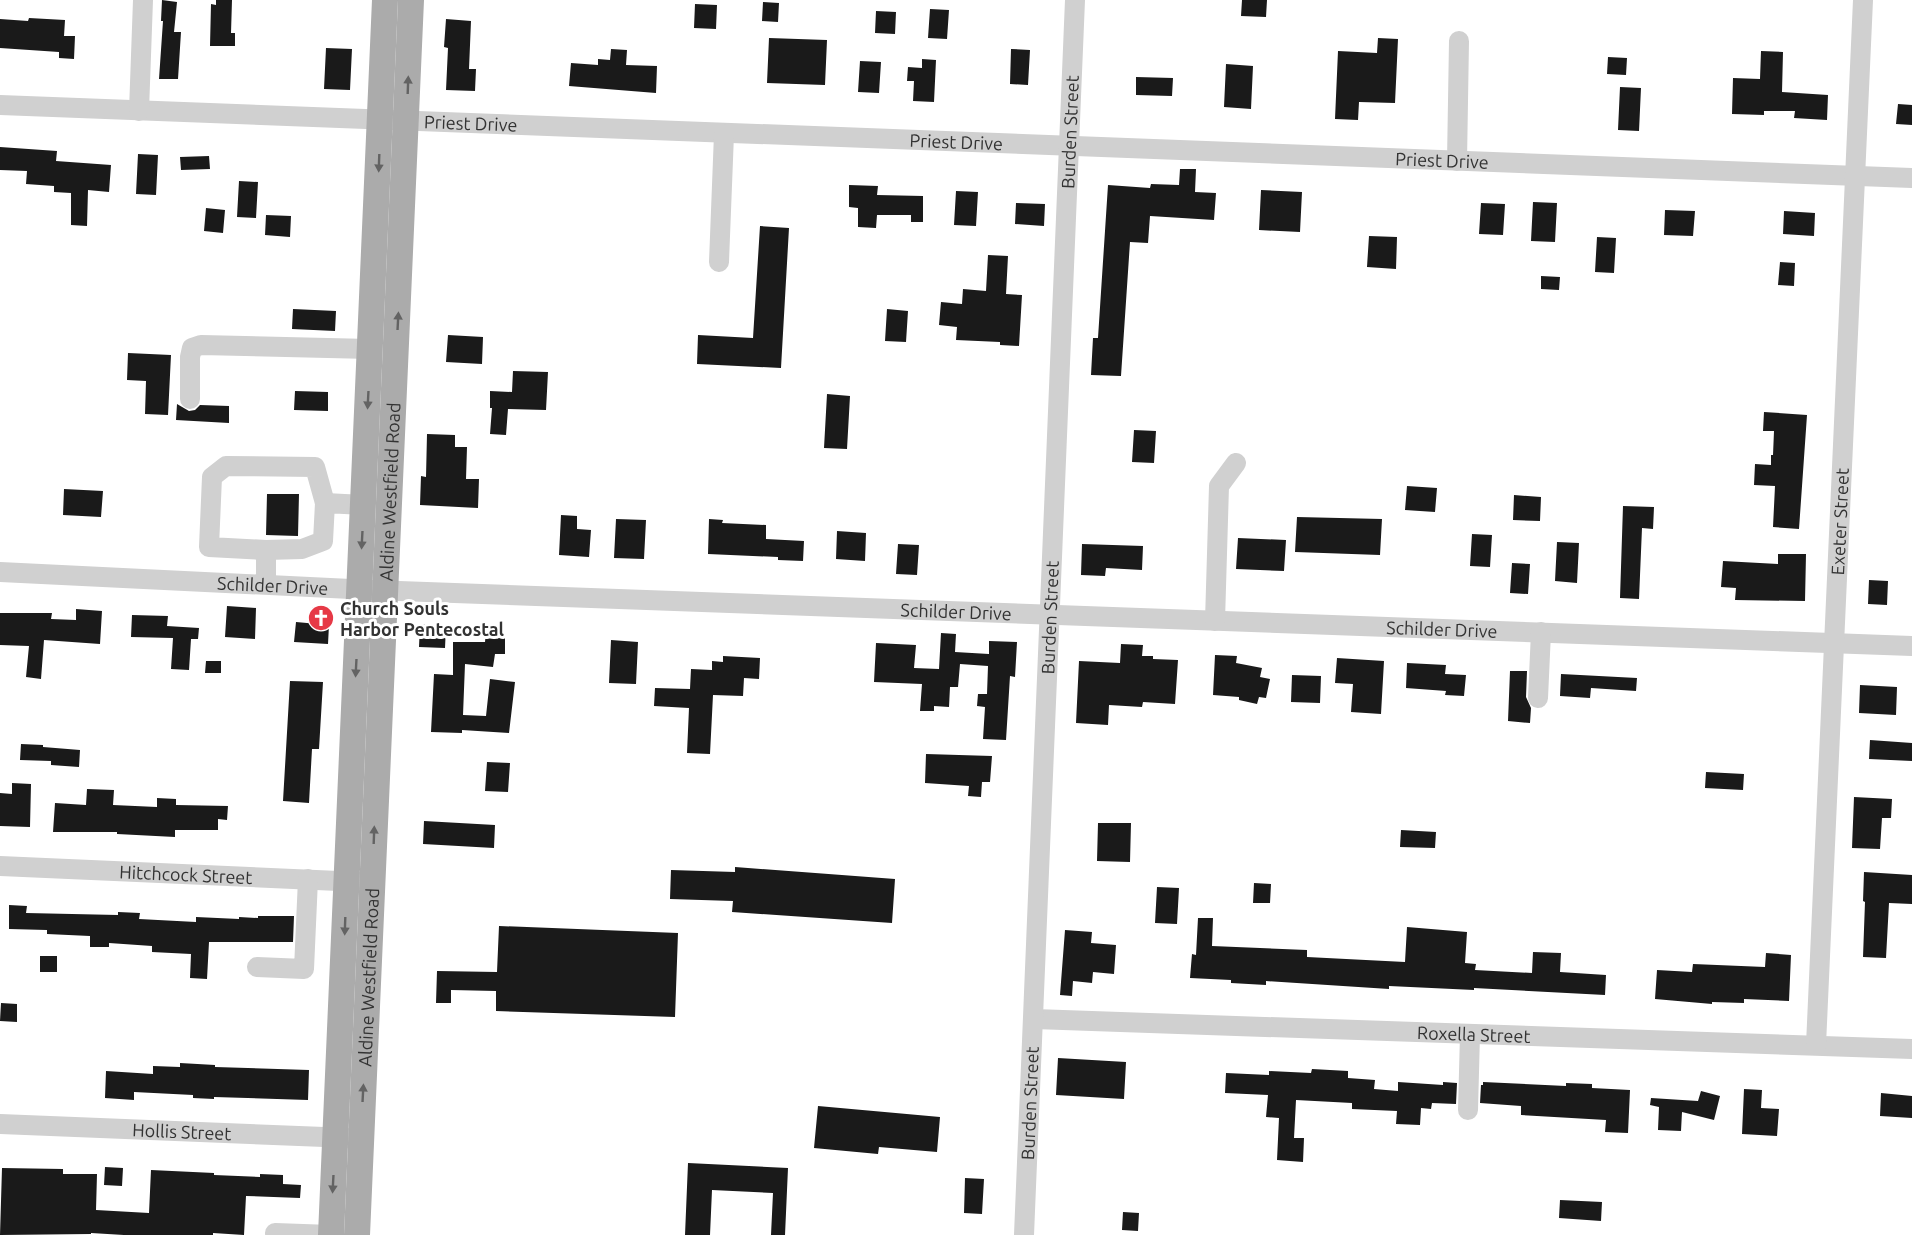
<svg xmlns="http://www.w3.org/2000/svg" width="1912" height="1235" font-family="Ubuntu,sans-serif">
	<rect width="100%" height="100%" fill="#fff"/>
	<!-- building -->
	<path fill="#1a1a1a" d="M162,0L177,2L174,32H181L178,79H159L163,21H161Z
		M216,0H232L231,33H235V46H210L211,4L216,5Z
		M1242,0H1267L1266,17L1241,16Z
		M763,2L779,3L778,22L762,21Z
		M695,4L717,5L716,29L694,28Z
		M930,9L949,10L947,39L928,38Z
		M876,11L896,12L895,34L875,33Z
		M29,18L65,20L64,36H75L74,59L59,58V52L0,48V19L28,21Z
		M446,19L471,21L469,69H476L475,91L446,90L448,48L444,47Z
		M769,38L827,40L825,85L767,83Z
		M1378,38L1398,39L1395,103L1359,102L1358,120L1335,119L1338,51L1377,53Z
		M326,48L352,49L350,90L324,89Z
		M611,49L627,50L626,65L657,66L656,93L569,86L571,63L598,65V59L610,60Z
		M1011,49L1030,50L1028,85L1010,84Z
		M1761,51L1783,52L1782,92L1828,95L1827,120L1794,118L1795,111H1764V115L1732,114L1733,78L1760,79Z
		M1608,57L1627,58L1626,75L1607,74Z
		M922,59L936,60L934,102L913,101L914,81H907L908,67L922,68Z
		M860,61L881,62L879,93L858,92Z
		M1226,64L1253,66L1251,109L1224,107Z
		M1136,77L1173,78L1172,96L1136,95Z
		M1620,87L1641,88L1639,131L1618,130Z
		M1898,104L1912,105V125L1896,124Z
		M0,147L57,151L56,161L111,165L109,192L88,190L87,226L71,225V193L54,192V186L26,184L27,171L0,170Z
		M138,154L158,155L156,195L136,194Z
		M209,156L210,169L181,170L180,157Z
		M1180,169H1196L1195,192L1216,193L1214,220L1150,216L1148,243L1130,242L1121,376L1091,375L1093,338H1098L1108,185L1150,188L1151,184L1179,185Z
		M239,181L258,182L256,218L237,217Z
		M849,185L878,186L877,195L923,196V222H911V215H877L876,228L858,227V208L849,207Z
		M1261,190L1302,192L1300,232L1259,230Z
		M956,191L978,192L976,226L954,225Z
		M1533,202L1557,203L1555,242L1531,241Z
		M1016,203L1045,204L1044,226L1015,224Z
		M1481,203L1505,204L1503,235L1479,234Z
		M206,208L225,210L223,233L204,231Z
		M1665,210L1695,211L1693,236L1664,235Z
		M1784,211L1815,213L1814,236L1783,234Z
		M266,215L291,216L290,237L265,235Z
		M760,226L789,228L781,368L697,364L698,335L753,338Z
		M1369,236L1397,237L1396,269L1367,267Z
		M1597,237L1616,238L1614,273L1595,272Z
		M988,255L1008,256L1006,294L1022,295L1019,346L1000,345V342L956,340L957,327L939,325L941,302L962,304L963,289L986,291Z
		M1780,262L1795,263L1794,286L1778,285Z
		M1541,276L1560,277L1559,290L1541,289Z
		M293,309L336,311L335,331L292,329Z
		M887,309L908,311L906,342L885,341Z
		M448,335L483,337L482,364L446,362Z
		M128,353L171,355L168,415L145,414L146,381L127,380Z
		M513,371L548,372L546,410L508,409L506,435L490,434L492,408H490V391L512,392Z
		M295,391L328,392V411L294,410Z
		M827,394L850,396L847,449L824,448Z
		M177,404L189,411L195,410L200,405L229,406V423L176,420Z
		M1764,412L1807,415L1799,529L1773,527L1775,486L1754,485L1755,464L1771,465V455H1773L1774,431H1763Z
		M1134,430L1156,431L1154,463L1132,462Z
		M427,434L455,435V447H467L466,479H479L478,508L420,505L421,476L426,477Z
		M1407,486L1437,488L1435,512L1405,510Z
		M64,489L103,491L101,517L63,515Z
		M267,494H299L298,536L266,535Z
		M1514,495L1541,497L1540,521L1513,520Z
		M1623,506L1654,507L1653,529L1642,528L1639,599L1620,598Z
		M561,515L577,516V529L591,530L589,557L559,555Z
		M1297,517L1382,519L1380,555L1295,552Z
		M616,519L646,520L644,559L614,558Z
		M709,519L723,520L722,523L766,525V539L804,541L803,561L778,560V557L708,554Z
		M837,531L866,533L865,561L836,559Z
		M1472,534L1492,535L1490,567L1470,566Z
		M1238,538L1286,540L1284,571L1236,569Z
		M1557,542L1579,543L1577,583L1555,581Z
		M898,544L919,545L917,575L896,574Z
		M1082,544L1143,546L1142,570L1106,568L1105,576L1081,575Z
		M1778,554H1806L1805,601L1735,600L1736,588L1721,587L1723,561L1778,564Z
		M1512,563L1530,564L1528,594L1510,593Z
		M1869,580L1888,581L1887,605L1868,604Z
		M227,606L256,608L255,639L225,637Z
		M76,609L102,611L100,644L44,640L41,679L26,677L29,646L0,645V613H52L51,619L76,620Z
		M132,615L168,616L167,626L199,628L198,639H191L189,670L171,669L173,638L131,637Z
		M296,622L329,625L328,644L294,642Z
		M420,624L446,626L445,648L419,647Z
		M486,631H505V654H495L493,667L465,664L463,715L486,716L490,679L515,682L509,733L462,730V733L431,732L434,674L453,675V642H485Z
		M941,633L956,634L955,652L989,654V641L1017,642L1015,677L1010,676L1006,740L983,739L985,707L977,706L978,694H987L988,666L960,664L958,687H950L949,707L934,706V711H920L922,684L874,682L876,643L916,645L914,668L939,669Z
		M611,640L638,642L636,684L609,683Z
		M1121,644L1143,645L1142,656H1153V659L1178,660L1175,704L1143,702L1142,707L1109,705L1108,725L1076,723L1079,661L1120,663Z
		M1215,655L1237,656L1236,663L1262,668L1260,677L1270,679L1266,698L1259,697L1257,704L1239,700V697L1213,695Z
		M723,656L760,658L759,679L744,678L743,696L713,695L710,754L687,753L689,708L654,706L655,688L690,689L691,669L712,670V661L723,662Z
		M1337,658L1384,661L1381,714L1351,712L1353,684L1335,683Z
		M206,661H221V673H205Z
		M1407,663L1446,665L1445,674L1466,675L1464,696L1445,695L1446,691L1406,688Z
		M1510,671H1527L1526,697L1531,708L1530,723L1508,721Z
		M1561,674L1637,678L1636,691L1591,688L1590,698L1560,696Z
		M1292,675L1321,676L1320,703L1291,702Z
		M290,681L323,682L319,749H312L309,803L283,801Z
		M1860,685L1897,687L1896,715L1859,713Z
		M1870,740L1912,743V761L1869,759Z
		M21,744L43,745V747L80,750L79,767L51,765V761L20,760Z
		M926,754L992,756L990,782H982L981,797L968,796L969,786L925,783Z
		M487,762L510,763L508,792L485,791Z
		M1706,772L1744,774L1743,790L1705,788Z
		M12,783L31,784L30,827L0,826V793L12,794Z
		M87,789L114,790L113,805L157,807V798L176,799V805L228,806L227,820L218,819V830H175V837L117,834V832H53L55,803L86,805Z
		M1854,797L1892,799L1891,818H1882L1880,849L1852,848Z
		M424,821L495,825L494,848L423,844Z
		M1098,823H1131L1130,862L1097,861Z
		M1401,830L1436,832L1435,848L1400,847Z
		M735,867L895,879L892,923L732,912L733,901L670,899L671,870L735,872Z
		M1864,872L1912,875V904L1889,903L1886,958L1863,957L1865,902L1863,901Z
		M1254,883L1271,884L1270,903H1253Z
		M1157,887L1179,888L1177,924L1155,923Z
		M9,905L27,906L26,913L118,915V912L140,913L139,919L196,922V917L239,919V917L258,918V916H294L293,942H209L207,979L190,978L191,954L152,952V946L109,943V947H90V936L47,934V930L9,929Z
		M1198,918H1213L1212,946L1307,950V957L1405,962L1407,927L1467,932L1465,963L1476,964L1475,970L1532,973L1533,952L1561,953L1560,972L1606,975L1605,995L1474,988V990L1389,986V989L1266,981V985L1231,983V980L1190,978L1192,954L1196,955Z
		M499,926L678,933L675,1017L496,1011V991L451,990V1003H436L437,971L497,972Z
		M1065,930L1092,932L1091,943L1116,945L1114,974L1093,972L1092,983L1073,981L1072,996L1060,995Z
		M1766,953L1791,955L1789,1001L1744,999V1003L1712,1002V1004L1655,999L1657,970L1692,972L1693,964L1765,967Z
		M40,956H57V972H40Z
		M1,1003L17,1004V1022L0,1021Z
		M1058,1058L1126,1062L1124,1099L1056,1095Z
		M180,1063L215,1065V1067L309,1070L308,1100L214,1097V1099L193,1098V1095L134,1092V1100L105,1098L106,1071L153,1074V1066L180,1067Z
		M1312,1069L1348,1071V1078L1375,1080L1374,1089L1398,1091V1082L1443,1085V1082L1457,1083L1456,1104L1432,1103L1431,1109L1421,1108L1420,1125L1396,1124L1397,1111L1352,1109V1103L1296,1100L1294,1138H1304L1303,1162L1277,1160L1279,1118L1266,1117L1268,1095L1225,1093L1226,1073L1269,1075V1071L1311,1073Z
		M1483,1082L1566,1086V1083L1592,1084V1088L1630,1090L1628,1133L1605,1132L1606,1120L1521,1115V1106L1480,1103L1481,1085H1483Z
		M1744,1089L1762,1090L1761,1108L1779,1109L1777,1136L1742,1134Z
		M1701,1091L1720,1096L1714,1120L1682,1112L1681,1131L1658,1130L1659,1107L1650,1105L1651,1098L1698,1101Z
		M1881,1093L1912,1096V1118L1880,1116Z
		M818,1106L940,1117L937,1152L879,1147L878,1154L814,1148Z
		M688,1163L788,1168L785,1235H771L773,1193L712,1190L710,1235H685Z
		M105,1167L123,1168L122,1186L104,1185Z
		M2,1168L63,1169V1174H97L96,1210L149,1213L151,1170L214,1173V1175L260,1177V1174L283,1175V1184L301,1185L300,1198L246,1196L244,1235L213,1233V1235H124L91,1233V1234L0,1235Z
		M965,1178L984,1179L982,1214L964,1213Z
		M1560,1200L1602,1202L1601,1221L1559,1218Z
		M1123,1212L1139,1213L1138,1231L1122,1230Z"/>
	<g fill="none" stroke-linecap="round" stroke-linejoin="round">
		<!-- minor -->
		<g stroke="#d0d0d0" stroke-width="20">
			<path id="s1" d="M0,105L1912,178"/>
			<path d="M139,111L143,0"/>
			<path d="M1457,161L1459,41"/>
			<path d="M719,262L724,134"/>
			<path d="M190,399V357L192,348L201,345L370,349"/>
			<path d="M266,550L209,547L212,477L226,466L315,467L325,503"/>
			<path id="s2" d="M0,572L371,590L1912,646"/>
			<path d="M266,584V550L302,549L323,541L325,503L364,505"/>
			<path d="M1215,621L1219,486L1236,463"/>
			<path d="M1538,698L1541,632"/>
			<path id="s3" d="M0,866L361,882"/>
			<path d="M257,967L304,969L308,879"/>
			<path id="s4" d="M1034,1019L1912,1049"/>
			<path id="s5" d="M1816,1045L1863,0"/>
			<path d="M1468,1110L1470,1034"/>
			<path id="s6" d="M0,1124L350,1138"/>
			<path d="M275,1233L331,1235"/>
			<path id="s7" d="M1024,1235L1075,0"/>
		</g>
		<!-- major -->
		<g stroke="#ababab" stroke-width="26">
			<path d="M331,1235L385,0"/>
			<path id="s8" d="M357,1235L411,0"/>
		</g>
	</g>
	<!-- one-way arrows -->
	<defs><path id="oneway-solid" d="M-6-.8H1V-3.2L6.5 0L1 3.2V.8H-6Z" transform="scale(1.5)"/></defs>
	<g fill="#636363">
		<use href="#oneway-solid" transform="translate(408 85) rotate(-88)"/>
		<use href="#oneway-solid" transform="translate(379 163) rotate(92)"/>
		<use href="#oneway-solid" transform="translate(398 321) rotate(-87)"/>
		<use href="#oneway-solid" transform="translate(368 400) rotate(93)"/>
		<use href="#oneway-solid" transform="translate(362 540) rotate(93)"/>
		<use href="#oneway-solid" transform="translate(356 668) rotate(93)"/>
		<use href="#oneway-solid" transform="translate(374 835) rotate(-88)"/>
		<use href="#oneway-solid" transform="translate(345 926) rotate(92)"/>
		<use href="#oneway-solid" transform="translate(363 1093) rotate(-87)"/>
		<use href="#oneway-solid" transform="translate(333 1184) rotate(93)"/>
	</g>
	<!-- icons -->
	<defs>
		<g id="church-disc" transform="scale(1.35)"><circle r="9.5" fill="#e63946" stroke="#fff"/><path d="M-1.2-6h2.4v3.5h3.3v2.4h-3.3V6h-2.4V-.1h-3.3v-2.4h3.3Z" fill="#fff"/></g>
	</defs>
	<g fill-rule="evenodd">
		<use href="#church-disc" x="321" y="618"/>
	</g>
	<g text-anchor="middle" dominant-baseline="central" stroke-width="6" stroke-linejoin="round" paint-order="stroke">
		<!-- street labels -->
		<g font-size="18" fill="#333" stroke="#fff">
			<text stroke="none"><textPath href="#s1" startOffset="471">Priest Drive</textPath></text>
			<text stroke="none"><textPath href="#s7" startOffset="1104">Burden Street</textPath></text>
			<text stroke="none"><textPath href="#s1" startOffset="957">Priest Drive</textPath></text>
			<text stroke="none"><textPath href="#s1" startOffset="1443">Priest Drive</textPath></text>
			<text stroke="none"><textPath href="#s8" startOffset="744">Aldine Westfield Road</textPath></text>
			<text stroke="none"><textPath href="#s5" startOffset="524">Exeter Street</textPath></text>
			<text stroke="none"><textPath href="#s2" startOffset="273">Schilder Drive</textPath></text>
			<text stroke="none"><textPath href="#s2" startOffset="957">Schilder Drive</textPath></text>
			<text stroke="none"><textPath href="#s7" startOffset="618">Burden Street</textPath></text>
			<text stroke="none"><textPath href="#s2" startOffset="1443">Schilder Drive</textPath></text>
			<text stroke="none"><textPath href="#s3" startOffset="186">Hitchcock Street</textPath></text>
			<text stroke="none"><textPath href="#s8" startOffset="258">Aldine Westfield Road</textPath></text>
			<text stroke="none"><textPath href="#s4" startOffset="440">Roxella Street</textPath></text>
			<text stroke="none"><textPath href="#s7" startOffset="132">Burden Street</textPath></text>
			<text stroke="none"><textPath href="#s6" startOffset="182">Hollis Street</textPath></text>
		</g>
		<!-- poi labels -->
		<g font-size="18" font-weight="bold" fill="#333" stroke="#fff" text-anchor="start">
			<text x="340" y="608">Church Souls<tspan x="340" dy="21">Harbor Pentecostal</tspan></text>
		</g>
	</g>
</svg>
